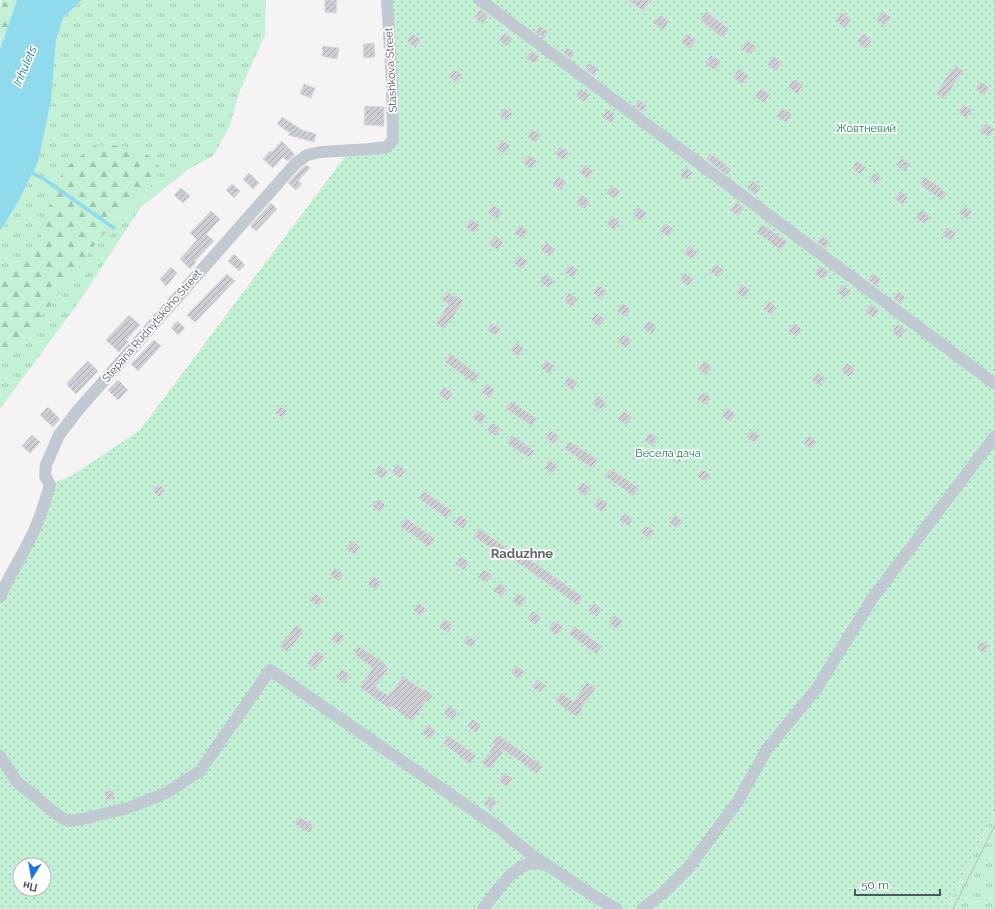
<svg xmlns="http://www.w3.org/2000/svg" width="995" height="909" font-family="Raleway,sans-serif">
	<defs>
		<pattern id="grass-tufts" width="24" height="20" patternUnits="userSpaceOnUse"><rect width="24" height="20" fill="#c3f1d5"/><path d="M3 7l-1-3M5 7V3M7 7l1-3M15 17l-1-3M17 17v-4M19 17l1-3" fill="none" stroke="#a0c6b0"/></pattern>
		<pattern id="forest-firs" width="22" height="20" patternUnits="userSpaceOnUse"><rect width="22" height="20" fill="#c3f1d5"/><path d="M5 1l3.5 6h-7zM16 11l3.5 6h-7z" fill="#a0c6b0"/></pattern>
		<pattern id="park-dots" width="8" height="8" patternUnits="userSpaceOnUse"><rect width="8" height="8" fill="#c3f1d5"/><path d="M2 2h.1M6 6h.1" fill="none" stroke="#a0c6b0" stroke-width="1.8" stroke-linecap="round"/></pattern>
		<pattern id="building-hatch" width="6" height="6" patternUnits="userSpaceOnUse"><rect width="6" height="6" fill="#cdcfd5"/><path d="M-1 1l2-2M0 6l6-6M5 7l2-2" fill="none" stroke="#a8abb0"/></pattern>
	</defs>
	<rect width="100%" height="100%" fill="#f5f3f3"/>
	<!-- grass -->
	<path fill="url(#grass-tufts)" d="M82,0H266L265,35L239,93L230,125L214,155L189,169L141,207L81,299L0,409V231L18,202L38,162L51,101L56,41L63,18Z
		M995,811V909H946Z"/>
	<!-- forest -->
	<path fill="url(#forest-firs)" d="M2,0H17L0,49V8Z
		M95,145L124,146L152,157L159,167L155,181L143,195L128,207L96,243L65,286L14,351H0V289L7,270L31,251L38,241L53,194L64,169Z"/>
	<!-- park -->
	<path fill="url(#park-dots)" fill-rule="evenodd" d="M387,0H995V811L946,909H0V597L50,485L71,476L140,430L350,150L393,140ZM20,865H44V889H20Z"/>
	<!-- water -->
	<path fill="#90daee" d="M17,0H82L63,18L56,41L51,101L38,162L18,202L0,231V49Z"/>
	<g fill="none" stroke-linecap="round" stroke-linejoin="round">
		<!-- stream -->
		<path stroke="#90daee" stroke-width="3.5" d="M32,173L44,179L114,228"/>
	</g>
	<!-- building -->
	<path fill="url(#building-hatch)" stroke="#d7d9de" d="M325,0H337L336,13L325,12Z
		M628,0H651L643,11Z
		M480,9L488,16L483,24L474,18Z
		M706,11L729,29L723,38L700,20Z
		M882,11L891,17L885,26L876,19Z
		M841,12L851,19L845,28L835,21Z
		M660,15L669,21L663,30L653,23Z
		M540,26L548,32L544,38L535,32Z
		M505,32L513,39L507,46L499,40Z
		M863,33L872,40L866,49L857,42Z
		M412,34L421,40L415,48L407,42Z
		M687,34L696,40L690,49L681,42Z
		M747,40L756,47L750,55L741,49Z
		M374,43L375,57L364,58L363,44Z
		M323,46L339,48L337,59L322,56Z
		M567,47L575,53L571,59L563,52Z
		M532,51L540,57L534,64L526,58Z
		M711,55L721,61L715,70L705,64Z
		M773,56L782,63L776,71L767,65Z
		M589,63L598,69L593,75L585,69Z
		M955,65L963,71L944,99L936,93Z
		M454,69L462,75L457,83L448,77Z
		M739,69L749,76L743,84L733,78Z
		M794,79L803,85L797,94L788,87Z
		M981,82L989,88L984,95L975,89Z
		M304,84L315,88L311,98L300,94Z
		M761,88L770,94L764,103L755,96Z
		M581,89L590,95L584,102L576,96Z
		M639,100L647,106L643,112L635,106Z
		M963,104L972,110L966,118L958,112Z
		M365,106L384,107V126L364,125Z
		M505,108L513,114L507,121L499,115Z
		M782,108L792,114L786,123L776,116Z
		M608,109L616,115L611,123L602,117Z
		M282,117L302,130L316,134L314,142L288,135L290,133L277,124Z
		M986,123L994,129L989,137L980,131Z
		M532,129L541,135L535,143L527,137Z
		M502,140L510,146L504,154L496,148Z
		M282,141L295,155L287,161L283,157L273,168L263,159L270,151L272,152Z
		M560,147L569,153L563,160L555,154Z
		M710,153L731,169L727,175L706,159Z
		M529,155L537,161L531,169L523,163Z
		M901,158L910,164L904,171L896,165Z
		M857,161L866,167L860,175L852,168Z
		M306,165L310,168L298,181L302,184L296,190L288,183L300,170Z
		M585,165L593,171L588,179L579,173Z
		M686,167L693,172L687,180L680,175Z
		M249,173L259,183L253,189L243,179Z
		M874,173L882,178L877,185L870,180Z
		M558,176L567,182L561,190L553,184Z
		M925,177L947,193L941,200L920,184Z
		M753,181L761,187L756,194L747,188Z
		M232,184L240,191L234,198L226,190Z
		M612,185L620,192L614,199L606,193Z
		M181,188L190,196L183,203L174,195Z
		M900,191L908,197L903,205L894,199Z
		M582,195L590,202L584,209L576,203Z
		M736,202L744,208L738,216L730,210Z
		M271,203L277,209L256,231L250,226Z
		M494,205L502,211L497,219L488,213Z
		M964,206L972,212L967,219L958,213Z
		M638,207L647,213L641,221L633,215Z
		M922,210L930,216L925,224L916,218Z
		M211,211L220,219L206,234L214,241L195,261L196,262L190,269L180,259L197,240L190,233Z
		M612,216L620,222L614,230L606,224Z
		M471,219L480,225L474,233L466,227Z
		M665,223L674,229L668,237L660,231Z
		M762,224L787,242L781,250L756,232Z
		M520,225L528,231L523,239L514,233Z
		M948,227L956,233L951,241L942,235Z
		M495,236L503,242L497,250L489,244Z
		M822,236L830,242L825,248L817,242Z
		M547,243L555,249L550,256L541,250Z
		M689,246L698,252L692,259L684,253Z
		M234,254L245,265L239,271L228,261Z
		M519,255L528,261L522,269L514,263Z
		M570,264L578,270L573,278L564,272Z
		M716,264L724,270L718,278L710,272Z
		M820,266L829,272L823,280L815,274Z
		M171,267L177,273L166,286L160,279Z
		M685,273L694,279L688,286L680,280Z
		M873,273L881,279L876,286L868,280Z
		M227,274L235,281L195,322L187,315Z
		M546,274L554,280L549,288L540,282Z
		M741,284L750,290L744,298L736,292Z
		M598,285L607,291L601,299L593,293Z
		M842,285L851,291L845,298L837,292Z
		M898,291L906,297L901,304L893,298Z
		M447,292L454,297L456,295L464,301L444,329L436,323L449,304L442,300Z
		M569,293L578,299L572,307L564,301Z
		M769,301L777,308L771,315L763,309Z
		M623,303L631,310L626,317L617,311Z
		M871,304L879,310L874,318L865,312Z
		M596,313L605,319L599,326L591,320Z
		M129,315L140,325L126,340L128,342L119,352L106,340Z
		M649,320L657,326L652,334L643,328Z
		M177,321L185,328L178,335L171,328Z
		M492,323L501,329L495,336L487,330Z
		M794,323L802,329L797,337L788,331Z
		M897,324L906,330L900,338L892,332Z
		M623,334L632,340L626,348L618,342Z
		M154,340L161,346L138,371L131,364Z
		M516,342L524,348L519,356L510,350Z
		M451,354L479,376L474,383L445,362Z
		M546,360L555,366L549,374L541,368Z
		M88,361L98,371L76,394L66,384Z
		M703,361L712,367L706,375L698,369Z
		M847,363L855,369L849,377L841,371Z
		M818,373L826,379L821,386L812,380Z
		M569,376L578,382L572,390L564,384Z
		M118,380L128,390L118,400L108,390Z
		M487,384L495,390L490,398L481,392Z
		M444,387L453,393L447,401L439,395Z
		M703,392L711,398L706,405L697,399Z
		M598,396L606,402L601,410L592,404Z
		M511,401L537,419L532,426L505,408Z
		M280,406L287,410L282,418L275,413Z
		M48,407L60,419L53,427L40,415Z
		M727,408L736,414L730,422L722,416Z
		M478,410L486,416L481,424L472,418Z
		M624,411L632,417L626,425L618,419Z
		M493,423L501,429L495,436L487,430Z
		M551,430L559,436L554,444L546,438Z
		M752,430L760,436L754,443L746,437Z
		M650,432L658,438L652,446L644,440Z
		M32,435L40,442L30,453L22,446Z
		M512,435L535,451L529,458L507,443Z
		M809,436L817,442L811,449L803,443Z
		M569,441L598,460L592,468L564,448Z
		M675,450L684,456L678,464L670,458Z
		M549,460L558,466L552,474L544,468Z
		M397,464L406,470L400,478L392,472Z
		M379,465L388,472L382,479L374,473Z
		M611,469L639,488L633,496L605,476Z
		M702,469L711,475L705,482L697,476Z
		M582,482L591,488L585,496L577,490Z
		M159,484L165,490L159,497L152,490Z
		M424,491L452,511L446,518L419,498Z
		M599,498L608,504L602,512L594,506Z
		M378,499L386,505L380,512L372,506Z
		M625,513L633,519L628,526L619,520Z
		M460,515L468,521L463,529L454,523Z
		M675,515L683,521L677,529L669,522Z
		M406,518L435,539L429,547L400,526Z
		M646,525L654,531L649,539L640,533Z
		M479,528L505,547L499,554L474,536Z
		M352,541L360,547L355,555L346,549Z
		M519,552L583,597L578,605L513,559Z
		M461,556L469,562L464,570L455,564Z
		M335,568L344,574L338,581L330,575Z
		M483,569L492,575L486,583L478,577Z
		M373,576L381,582L376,590L367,584Z
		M499,583L507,589L501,597L493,591Z
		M315,593L323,599L318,606L309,600Z
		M518,593L526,599L521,607L512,601Z
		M418,603L427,609L421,616L413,610Z
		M594,603L602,609L597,617L588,611Z
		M533,611L541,617L536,625L527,619Z
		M614,615L623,621L617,629L609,623Z
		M445,619L453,625L448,633L439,627Z
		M554,621L563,627L557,635L549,629Z
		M296,625L304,631L287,652L280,646Z
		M574,626L602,646L596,654L569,634Z
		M337,631L345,637L339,645L331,639Z
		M468,635L476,641L471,648L463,642Z
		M980,642L989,645L985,653L977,650Z
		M359,646L389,667L375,687L389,696L403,676L424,691L425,689L433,695L428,703L426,701L412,721L391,706L389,709L360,687L373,668L354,654Z
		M317,651L325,657L315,670L307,663Z
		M516,666L525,672L519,679L511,673Z
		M342,669L350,675L344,683L336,677Z
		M538,679L546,686L540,693L532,687Z
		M587,682L596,688L581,708L583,709L577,717L555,701L561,693L573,702Z
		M449,706L458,712L452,720L444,714Z
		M473,719L481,725L476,733L467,726Z
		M427,725L436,731L430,739L422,733Z
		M448,735L476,756L470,764L443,743Z
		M498,735L543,766L537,774L504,750L490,769L482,763L495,744L492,743Z
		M504,773L513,779L507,787L499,781Z
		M113,790L115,799L106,800L104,792Z
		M489,796L497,802L492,810L483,804Z
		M298,817L314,825L310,833L294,824Z"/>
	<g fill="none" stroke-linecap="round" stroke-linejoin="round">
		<!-- street -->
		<path stroke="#c1cad2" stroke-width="12" d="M480,0L995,384
			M0,597C9,575 23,555 33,533C40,518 45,502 50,485L45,476L46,465L59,435L79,409L295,164L307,155L321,152L370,149L387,147L393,140L392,81L387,0
			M0,756L17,782L59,816L68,821L83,819L128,808L166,793L200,771L270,670L499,828L533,856L597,898L617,909
			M483,909C496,893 511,866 533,863C537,863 541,864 546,864
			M642,909L663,893L689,867L738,801L767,749L817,688L872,599L995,436"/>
		<!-- tram -->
		<path stroke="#b5b8bd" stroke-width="1" d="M953,909L995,825"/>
	</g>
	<g text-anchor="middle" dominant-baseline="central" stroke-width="3.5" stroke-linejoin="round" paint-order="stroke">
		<!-- street labels -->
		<g font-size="11" fill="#4a5661" stroke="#fff">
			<text transform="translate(391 70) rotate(-93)">Stashkova Street</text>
			<text transform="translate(152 326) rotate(-49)">Stepana Rudnytskoho Street</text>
		</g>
		<!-- park labels -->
		<g font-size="11" fill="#17864f" stroke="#fff">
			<text x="866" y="128">Жовтневий</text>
			<text x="668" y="453">Весела дача</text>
		</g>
		<!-- water labels -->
		<g font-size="12" font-style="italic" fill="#0c7c9b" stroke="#fff">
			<text transform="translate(25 66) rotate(-67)">Inhulets</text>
		</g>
		<!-- quarter labels -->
		<g font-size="13" font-weight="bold" fill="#5f6368" stroke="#fff">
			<text x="522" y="553">Raduzhne</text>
		</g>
	</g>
	<!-- north arrow -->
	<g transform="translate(32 877) rotate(191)"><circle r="19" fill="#ffffff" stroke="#b7bbc0"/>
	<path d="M0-3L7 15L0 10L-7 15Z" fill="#1a73e8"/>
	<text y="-6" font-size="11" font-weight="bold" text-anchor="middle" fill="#4a5661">Пн</text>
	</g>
	<!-- scale -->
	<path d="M855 889v6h85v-6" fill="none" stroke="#4a5661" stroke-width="2"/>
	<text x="861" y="889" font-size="12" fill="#4a5661" stroke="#ffffff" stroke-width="3" paint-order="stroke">50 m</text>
</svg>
